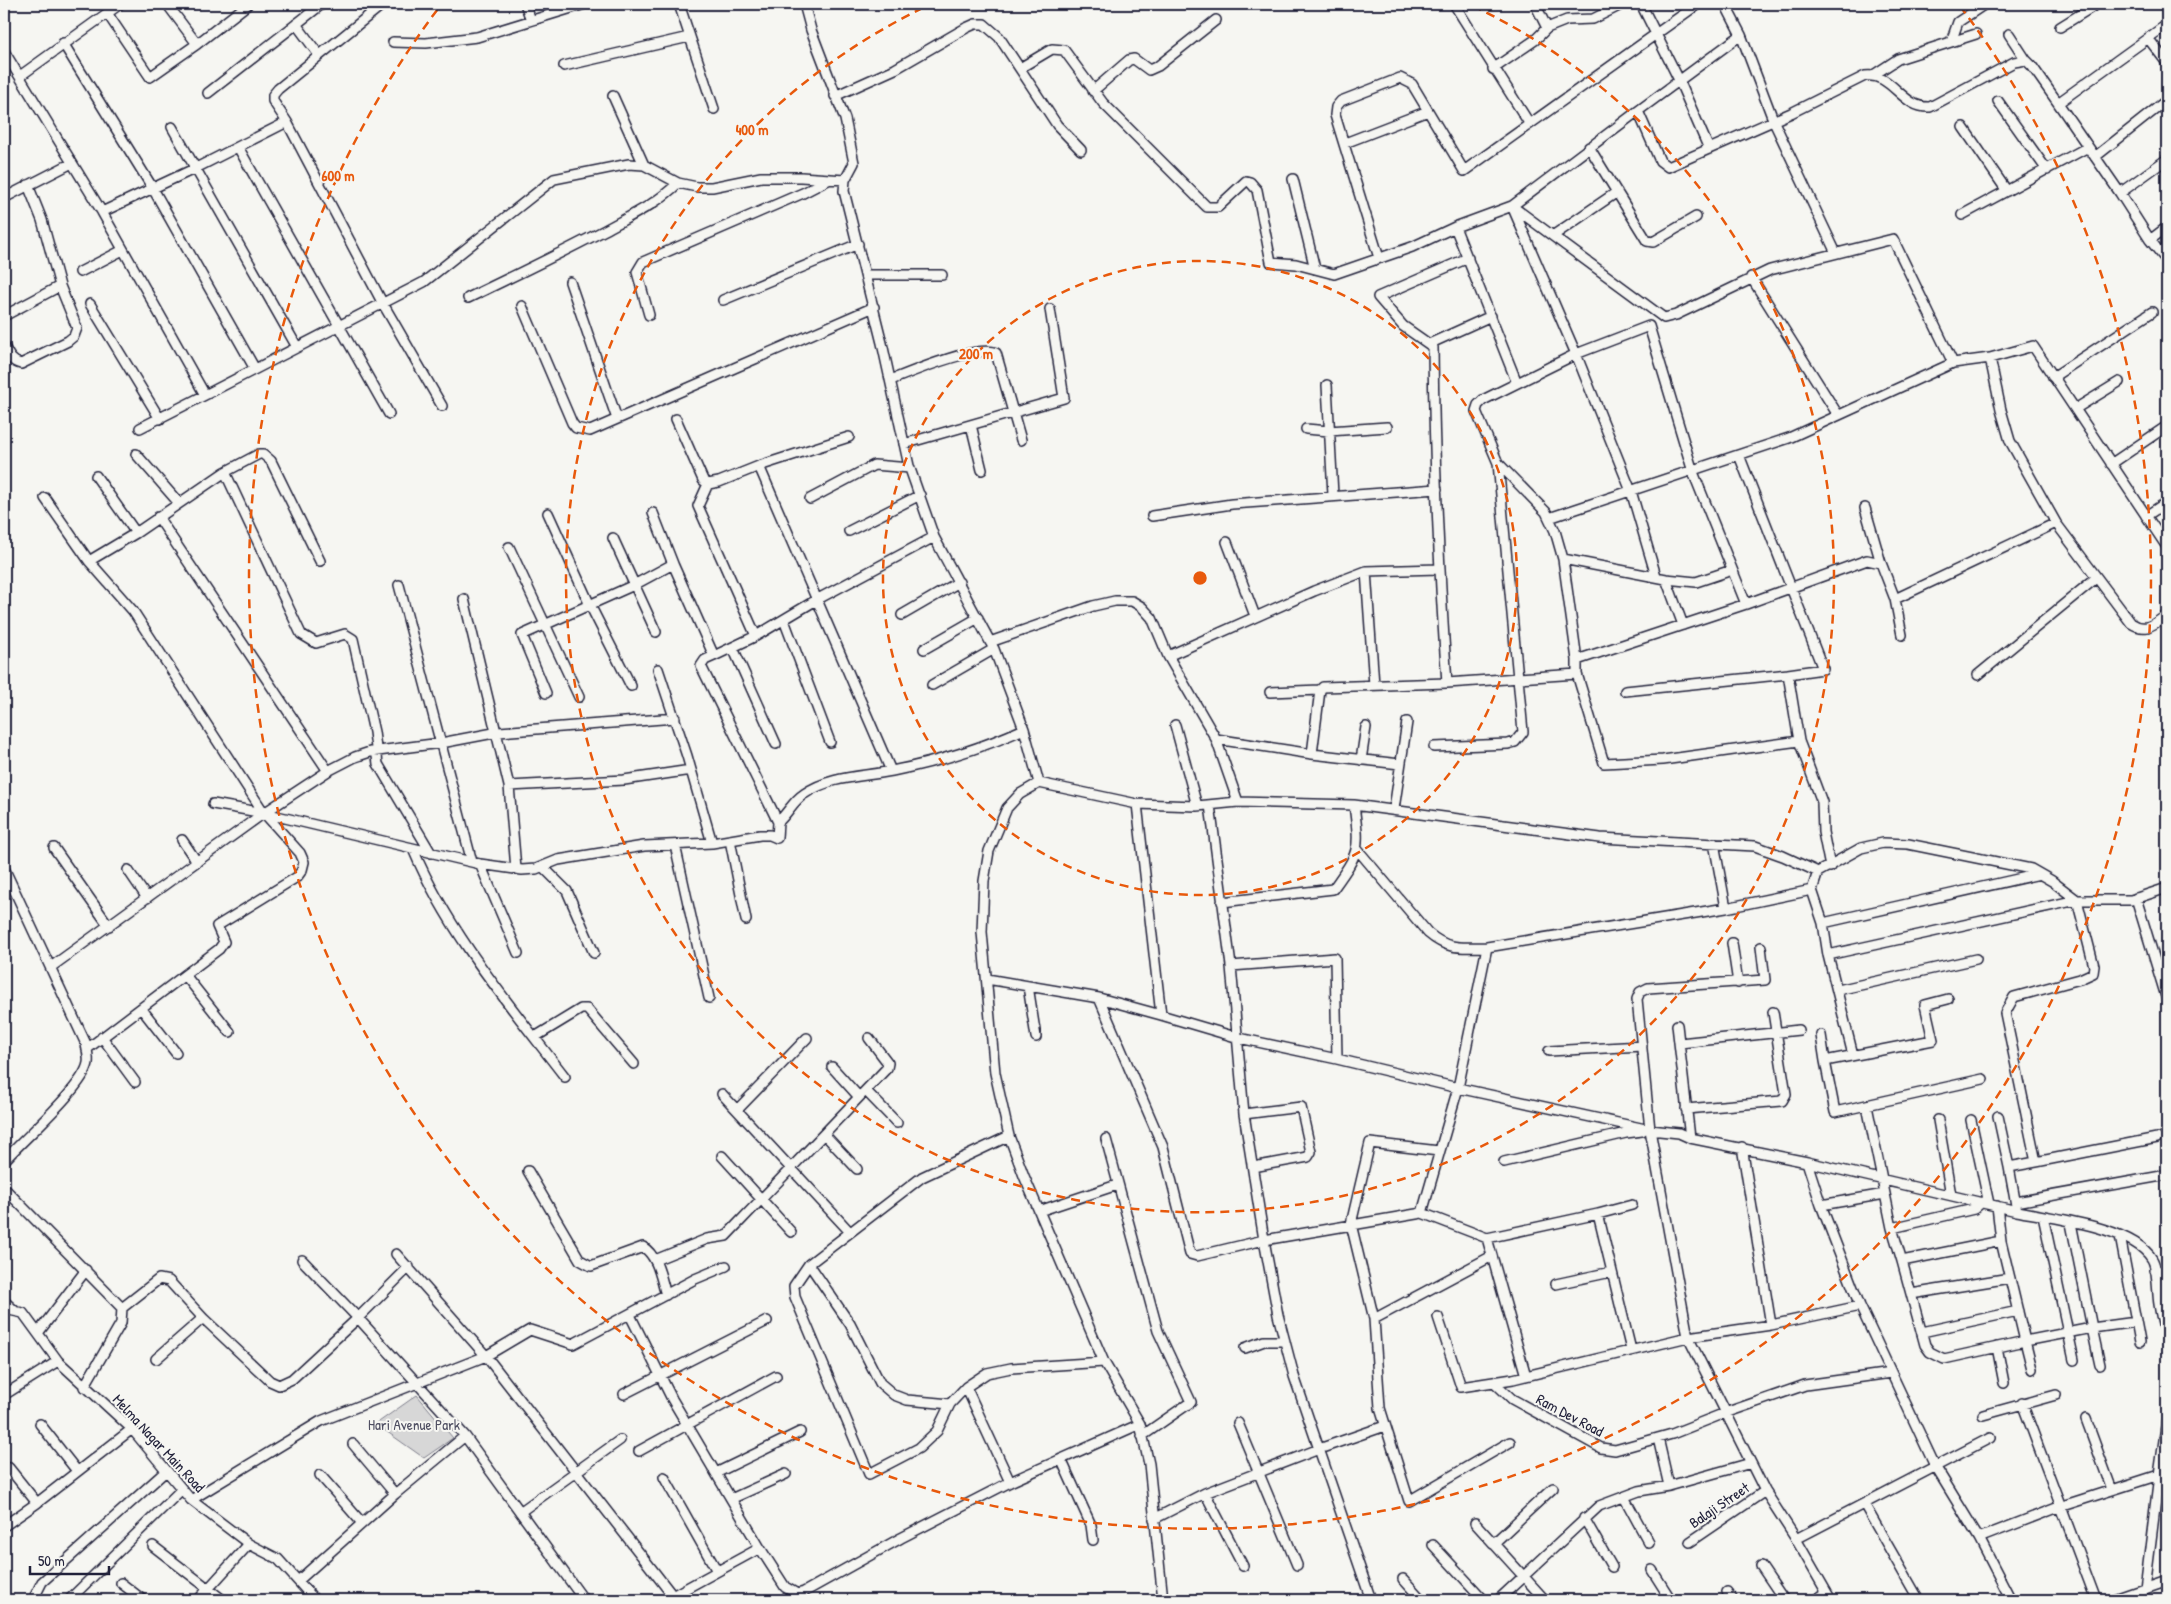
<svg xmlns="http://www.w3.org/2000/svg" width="2171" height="1604" font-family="'Patrick Hand',sans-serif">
	<rect width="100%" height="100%" fill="#f6f6f2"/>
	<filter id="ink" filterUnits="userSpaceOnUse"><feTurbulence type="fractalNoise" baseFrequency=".02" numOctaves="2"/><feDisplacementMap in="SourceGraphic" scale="10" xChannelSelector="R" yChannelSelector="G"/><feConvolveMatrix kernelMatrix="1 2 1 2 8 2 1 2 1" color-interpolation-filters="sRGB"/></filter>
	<g filter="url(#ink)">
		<!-- green -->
		<path fill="#d7d7d7" stroke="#7c7c89" d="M417,1395L453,1438L424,1458L376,1424Z"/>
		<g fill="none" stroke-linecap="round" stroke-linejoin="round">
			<!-- minor casing -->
			<g stroke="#22223b" stroke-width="12">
				<path id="minor" d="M167,4L197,44L247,5
					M383,4L278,89L273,95V101L287,122L382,302L442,406
					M525,4L531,20
					M679,4L714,109
					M804,4L811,30L845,119L854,163L845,180L844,191L882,343L909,466L934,537L994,649L1024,729L1039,783L1020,794L1007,808L989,851L984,881L982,932L995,1073L1009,1136L1024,1176L1104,1362L1140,1424L1149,1464L1163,1600
					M1454,4L1529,123
					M1535,4L1547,28
					M1641,4L1679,80L1709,149
					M1725,4L1741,35L1774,122L1836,253
					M107,13L150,77L197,44
					M296,24L319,55
					M2060,27L2097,4
					M2009,34L2026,60
					M2148,38L2167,63
					M393,42L426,43L477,37L585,4
					M1951,42L1958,22L1985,4
					M63,43L152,187L255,369
					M4,51L102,212L205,395L424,282L554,179L629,164L644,165L678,183L697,187H712L761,177H801L845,180
					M564,66L689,37
					M1020,68L1052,49L1064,50L1103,103L1207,207H1218L1246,181L1250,182L1257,190L1271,262L1296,264L1334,274L1412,247L1455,227L1512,206L1638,111L1660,161L1668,167L1791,113L1865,76C1892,72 1902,109 1930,107L2014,62L2026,60L2032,66L2058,103
					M1493,69L1535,40L1547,28L1567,20L1593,19L1623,4
					M1875,74L1898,59L1976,34
					M20,76L120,4
					M1093,91L1129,60L1134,59L1149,70L1158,66L1216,20
					M208,93L322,4
					M613,96L644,165
					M835,96L895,69L966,28L975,24H984L999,37L1057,125L1081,150
					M1998,101L2047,170
					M1638,111L1741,35
					M172,127L297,347
					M1963,127L2007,191
					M1345,143L1428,111
					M238,147L389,414
					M1589,147L1647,241L1653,242L1696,217
					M2095,157L2167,100
					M2167,159L2120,193L2150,240L2167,227
					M1293,179L1315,269
					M2120,193L2058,103L2162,28
					M4,198L72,163
					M102,212L196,168L287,122
					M1962,215L2088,147
					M1455,227L1517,383
					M1554,235L1617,192
					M2150,240L2167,261
					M1379,258L1335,115L1336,107L1341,101L1400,78L1412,84L1464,171L1698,4
					M80,272L123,250
					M866,275H942
					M1751,277L1838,415
					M570,282L617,419
					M468,298C514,276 559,254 605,230C630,216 657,204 678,183
					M723,300L858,244
					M90,304L160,419
					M522,306L572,423L576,428L590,431L874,307
					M649,315L637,272L643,262L803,193L830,179
					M4,316L60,286
					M1429,344L1491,316
					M4,346C8,354 11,362 21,364L68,341L74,336L77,328L60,286L42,220L28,185
					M2053,377L2152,312
					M891,380C911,372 977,344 996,353L1021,440
					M1327,385L1333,495
					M2075,409L2119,382
					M676,419L703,480L708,484L719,482L759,466L849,437
					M971,425L982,470
					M140,428L205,395
					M1306,429L1329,431L1387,427
					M904,444L1064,398L1050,309
					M136,454L178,502
					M1739,455L1823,669L1788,674L1799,741
					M2111,464L2167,426
					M759,466L891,771
					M225,472L301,634L316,643L345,634L353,639L374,732L378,764L431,853
					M96,476L136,533
					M708,484L698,506L756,636
					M45,498L89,561
					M810,499L874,465L910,468
					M1865,508L1881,563
					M548,513L589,603L631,686
					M653,513L673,564
					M1152,516L1232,504L1437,489
					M2146,516L2167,502
					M158,517L328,771
					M1549,518L1789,438L1953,363L1990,358
					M849,531L920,495
					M613,538L656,632
					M1227,542L1255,616
					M509,547L579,697
					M2167,547L2033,346L1990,358L2001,410L2010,441L2056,523L2131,623C2146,633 2154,624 2167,615
					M1563,559L1666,579L1696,582L1732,570
					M1366,571L1374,685
					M1656,576L1631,491L1576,354L1649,326L1693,472L1746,604
					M1666,579L1683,625
					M399,585L472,862
					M464,599L509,786L516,869
					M1895,599L1902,635
					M902,615L959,582
					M784,620L830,742
					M990,642L1093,606L1115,601H1132L1142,607L1152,618L1168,656L1216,739L1238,802
					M733,648L776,744
					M924,649L978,618
					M714,656L756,636L818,599L934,537
					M1168,656L1314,591L1366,571L1439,569
					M1577,660L1563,559L1555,531L1546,512L1498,463L1476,411L1478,405L1483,400L1576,354L1512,206L1664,318L1676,315L1770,270L1893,239L1953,363
					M658,669L687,756L712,843
					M1978,675L2096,578
					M1447,683C1439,571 1434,460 1433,347L1403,326L1378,297L1468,258
					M932,685L994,649
					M1625,691L1788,674
					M1270,692L1320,690
					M546,693L522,635L634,585L673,564L714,656L705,660L701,666L778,822
					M1175,725L1197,806
					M1216,739L1312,754
					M1434,747L1508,744L1515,742L1523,732L1498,463
					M1361,760L1366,727
					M1400,764L1312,754L1320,690L1323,687L1447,683L1577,674
					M1039,783L1137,804L1197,806L1238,802L1354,805L1600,838L1755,846L1783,856L1818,872L1861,848L1883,843L1908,844L2031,869L2052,881L2077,900H2131L2167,888
					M509,786L624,780L691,770
					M213,804L264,813L480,864L522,870L536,869L558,860L644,846L712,843L760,835H770L777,838L778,822C788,813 793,801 804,794C830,776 861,777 892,771C937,762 982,748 1024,729
					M1137,804L1161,1015L1239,1038L1337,1059L1335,958L1231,966
					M1210,805L1231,966L1244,1114L1264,1240L1422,1213
					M1394,809L1407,722
					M182,840L197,862
					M730,840L746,920
					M1714,843L1726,908
					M675,845L709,998
					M54,848L109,926
					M413,849C449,934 509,1004 565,1077
					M480,864L518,953
					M543,867L567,891L594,953
					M1830,867L1823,832L1822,802L1799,741L1663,760L1604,763L1577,674V660L1746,604L1867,560L1881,563L1895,599L2056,523
					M4,868L86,1044C87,1050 89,1058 88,1063C84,1087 22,1140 4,1161
					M128,870L147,898
					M1818,872L1812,890L1823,923L1828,955L2077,900L2094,966L2093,973L2080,979L2014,997L2005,1013L2036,1162L2009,1167L2017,1211C2052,1218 2133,1227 2152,1259C2158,1268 2157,1293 2159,1304C2161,1317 2164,1329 2167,1342
					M2136,898L2167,1000
					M1222,902L1333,889C1360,851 1360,851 1354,805
					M1823,923L2040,874
					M1732,943L1738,983
					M1487,947L1726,908L1812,890
					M1761,947L1765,980L1648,988L1640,992L1637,999L1650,1130L1688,1337L1765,1491L1796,1539L1990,1438
					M1828,955L1853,1055
					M51,967L264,813L328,771L355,757L370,752L441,743L499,732L675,718
					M185,975L230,1032
					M987,979L1099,998L1161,1015
					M1028,986L1036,1037
					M1838,990L1976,959
					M1099,998L1163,1147L1190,1254L1197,1256L1264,1240L1278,1315L1294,1376L1319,1449L1385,1426
					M1948,999L1925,1005L1933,1040L1825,1061L1835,1112L1983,1079
					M141,1008L176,1053
					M1677,1025L1690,1138
					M1821,1035L1825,1061
					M102,1037L135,1082
					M535,1037L581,1009H587L634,1064
					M1680,1043L1799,1030
					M87,1049L219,949L224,942L217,926L297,877L302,870L304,862L300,853L264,813L133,611L89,561L136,533L225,472L259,454H263L271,461L320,561
					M1549,1051L1642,1046
					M1337,1059L1458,1088L1487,947C1461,947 1449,951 1428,933L1357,849
					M832,1067L859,1097
					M866,1091L897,1123
					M722,1094L850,1232
					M1867,1106L1892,1228L1902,1261L2001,1241L1997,1206
					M1686,1109L1782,1101L1786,1094L1773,1012
					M737,1110L807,1038
					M1244,1114L1301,1107L1311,1152L1308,1157L1253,1167
					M1998,1116L2009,1167
					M1938,1120L1951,1195
					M1971,1120L1989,1204
					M824,1134L857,1169
					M1106,1139L1158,1331L1191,1402L1142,1436
					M1742,1147L1771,1325
					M1439,1151L1370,1143L1351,1224L1374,1319L1380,1408L1409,1501L1510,1442
					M722,1156L791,1232
					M1504,1162L1626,1133L1642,1131
					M1807,1162L2017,1211
					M2036,1162L2157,1138
					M528,1171L580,1260L591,1266L643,1247C658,1256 661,1279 666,1295
					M4,1188L122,1308L121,1323L84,1387
					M2016,1202L2167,1175
					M1821,1205L1885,1194
					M1039,1211L1117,1185
					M1598,1214L1632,1205
					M2043,1216L2074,1360
					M1892,1228L1974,1209L1982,1202
					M2120,1236L2140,1342
					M1487,1238L1598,1214L1631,1350
					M2001,1241L2025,1341L2092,1328L2071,1223
					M396,1254L486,1356L530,1330L573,1344L695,1279L726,1266
					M302,1260L358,1318L409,1267
					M655,1260L707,1239L726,1236L887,1068L888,1063L869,1038
					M1902,1261L1925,1345L1930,1352L1944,1359L2025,1341L2032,1369
					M809,1264L850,1324L880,1383L894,1395L907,1400L950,1404
					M2155,1270L2167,1272
					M1556,1284L1611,1272
					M1911,1294L2010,1278
					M4,1301L15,1311
					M122,1308L159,1279L169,1281L203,1318L270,1381L279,1385L292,1379L358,1318L465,1436
					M4,1313L9,1310L23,1313L58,1361L132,1429L191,1500L249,1544L278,1559L315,1600
					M630,1315L672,1399L760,1548L665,1600
					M1438,1317L1461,1387L1513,1379L1688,1337L1771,1325L1860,1306
					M1374,1319L1492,1256
					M1922,1332L2018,1311
					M38,1333L86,1270
					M1997,1347L2004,1383
					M1245,1348L1264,1341H1285
					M156,1359L203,1318
					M2100,1365L2092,1328L2136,1322
					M1526,1376L1487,1238L1422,1213L1458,1088L1650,1130L1679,1133L1690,1138L1807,1162L1821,1205L1860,1306L1935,1466L1979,1538L2011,1600
					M1494,1382L1512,1399L1601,1448L1615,1450L1672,1434L1725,1413L1805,1385L1891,1373
					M966,1387L950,1404L937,1431L919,1448L869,1474L795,1297L794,1286L809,1264L922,1177L1009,1136
					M624,1394L767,1321
					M4,1395L58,1361
					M2022,1403L2096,1600
					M1983,1415L2056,1395
					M2086,1419L2112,1490
					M1238,1423L1297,1565
					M40,1424L77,1471
					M1658,1438L1669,1486
					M353,1444L395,1494
					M639,1451L776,1376
					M1061,1459L1091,1525L1093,1540
					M4,1471L9,1468L37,1503L132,1429
					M716,1473L800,1432
					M320,1475L362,1523
					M664,1477L717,1571
					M1010,1482L966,1387L987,1373L1011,1368L1104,1362
					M1205,1493L1243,1566
					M1624,1497L1649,1543
					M731,1499L786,1474
					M191,1500L321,1421L486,1356L676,1600
					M1864,1504L1919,1600
					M520,1512L620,1440
					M1584,1518L1612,1567
					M1154,1519L1205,1493L1319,1449L1371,1600
					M1475,1523L1545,1600
					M4,1526L37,1503
					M1979,1538L2059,1507L2159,1475L2167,1419
					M1796,1539L1831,1600
					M1690,1542L1765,1491
					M1493,1544L1553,1488
					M1433,1545L1484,1600
					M153,1546L223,1600
					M760,1548L785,1587L797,1594L804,1592L901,1538L1010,1482L1140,1424
					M1761,1566L1784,1600
					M1652,1570L1671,1600
					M1403,1579L1422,1600
					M298,1581L395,1494L465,1436L584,1600
					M121,1583L143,1600
					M2145,1589L2159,1475
					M1727,1592L1733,1600
					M33,1600L42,1582L166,1471
					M69,1600L182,1489
					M198,1600L249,1544
					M1498,1600L1599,1506L1639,1491L1669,1486L1751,1463
					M1815,1600L1826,1593
					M2112,1600L2167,1581"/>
			</g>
			<!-- minor -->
			<use href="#minor" stroke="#f6f6f2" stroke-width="9"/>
		</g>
	</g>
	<!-- distance rings -->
	<g fill="none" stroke="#e8590c" stroke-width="2.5" stroke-dasharray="9 6">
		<circle cx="1200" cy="578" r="317"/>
		<path d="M1473 6A634 634 0 1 1 927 6"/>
		<path d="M1960 6A951 951 0 1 1 440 6"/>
	</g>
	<g text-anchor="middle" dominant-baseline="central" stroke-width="4" stroke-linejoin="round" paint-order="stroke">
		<!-- street labels -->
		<g font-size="15" fill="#22223b" stroke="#f6f6f2">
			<text transform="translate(1570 1415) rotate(28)">Ram Dev Road</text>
			<text transform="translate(159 1443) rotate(47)">Melma Nagar Main Road</text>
			<text transform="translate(1719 1505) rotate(-34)">Balaji Street</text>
		</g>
		<!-- park labels -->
		<g font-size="15" fill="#4f4f62" stroke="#f6f6f2">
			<text x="414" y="1424">Hari Avenue Park</text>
		</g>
	</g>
	<circle cx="1200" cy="578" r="8" fill="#e8590c" stroke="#f6f6f2" stroke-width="2.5"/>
	<g font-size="15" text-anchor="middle" font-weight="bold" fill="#e8590c" stroke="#f6f6f2" stroke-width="4" stroke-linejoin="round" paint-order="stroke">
		<text x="752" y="135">400 m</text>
		<text x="338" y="181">600 m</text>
		<text x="976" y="359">200 m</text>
	</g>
	<!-- margin -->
	<rect width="2171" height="1604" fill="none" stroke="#f6f6f2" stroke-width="20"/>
	<rect x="10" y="10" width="2151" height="1584" fill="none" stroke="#22223b" stroke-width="2" filter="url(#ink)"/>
	<!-- scale -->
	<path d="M30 1566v8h79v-8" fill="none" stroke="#22223b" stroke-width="2.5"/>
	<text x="38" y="1566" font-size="15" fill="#22223b" stroke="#f6f6f2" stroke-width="4" paint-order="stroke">50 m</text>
</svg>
